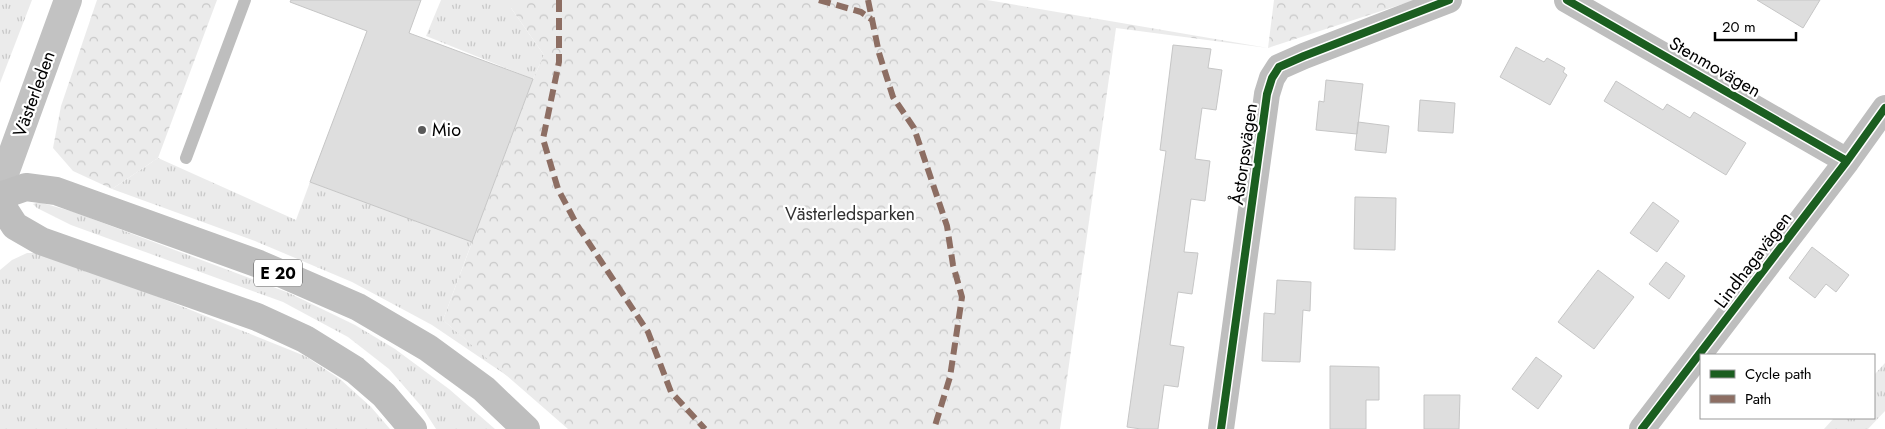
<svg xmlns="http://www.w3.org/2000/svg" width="1885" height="429" font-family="Jost,sans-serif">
	<defs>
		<pattern id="grass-tufts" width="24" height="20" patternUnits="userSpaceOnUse" patternTransform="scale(1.25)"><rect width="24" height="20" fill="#ebebeb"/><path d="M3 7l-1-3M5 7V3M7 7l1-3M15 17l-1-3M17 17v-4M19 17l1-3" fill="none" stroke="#c8c8c8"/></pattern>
		<pattern id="forest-crowns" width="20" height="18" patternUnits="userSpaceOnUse" patternTransform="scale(1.25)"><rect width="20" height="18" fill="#ebebeb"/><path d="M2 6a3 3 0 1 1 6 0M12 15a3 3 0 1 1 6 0" fill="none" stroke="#c8c8c8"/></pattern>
	</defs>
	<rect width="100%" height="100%" fill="#fff"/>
	<!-- grass -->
	<path fill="url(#grass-tufts)" d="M0,0H32L0,83Z
		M441,0H511V8L544,55L533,79L426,36Z
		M158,158L296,220L310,182L472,242L443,320L512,379L432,325L352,282L255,241L112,189Z
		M39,202L74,212L289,293L355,325L395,349L449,389L495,429H436L422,407L389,369L348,337L283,302L71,225L37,208L33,204Z
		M27,253H49L305,356L340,379L371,407L390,429H0V270L12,260Z
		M1885,363V411L1868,429H1824L1834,418H1874V375Z"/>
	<!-- forest -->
	<path fill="url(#forest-crowns)" d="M97,0H217L158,158L112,189L73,171L53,148L61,106Z
		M511,0H987L1268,48L1274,0H1415L1268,48L1116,28L1060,429H568L443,320L533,79L544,55L511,8Z"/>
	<!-- building -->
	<path fill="#dedede" stroke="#c6c6c6" d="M291,0H421L409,33L533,79L472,242L310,182L367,31L290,2Z
		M1757,0H1820L1803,28Z
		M1173,45L1211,49L1208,68L1222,70L1216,110L1202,108L1195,159L1210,161L1205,201L1191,199L1184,252L1198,253L1192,294L1178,292L1170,345L1184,347L1178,387L1164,385L1158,429H1141L1127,427L1166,151L1160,150Z
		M1516,47L1544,62L1547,58L1565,68L1563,72L1567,75L1550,105L1500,77Z
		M1326,80L1363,84L1357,134L1316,130L1319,101L1324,102Z
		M1616,81L1663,110L1667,104L1690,118L1694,112L1746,143L1726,175L1604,101Z
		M1420,100L1455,103L1453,133L1418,131Z
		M1358,122L1389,126L1386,153L1355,150Z
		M1355,197L1396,198L1395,250L1354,249Z
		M1653,202L1679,221L1657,252L1630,233Z
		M1812,247L1849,275L1836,292L1826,284L1815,298L1789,278Z
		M1666,262L1685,276L1669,299L1649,284Z
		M1598,270L1634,297L1594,349L1558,322Z
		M1277,280L1311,282L1310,311L1303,310L1300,362L1262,361L1264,313L1275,314Z
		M1536,357L1562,376L1538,409L1512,389Z
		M1330,366L1379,367V400H1366V429H1330Z
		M1424,395H1460L1459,429H1424Z"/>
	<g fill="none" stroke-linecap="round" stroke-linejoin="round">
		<!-- service -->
		<path stroke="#bebebe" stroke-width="12" d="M186,158L245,0"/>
		<!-- minor -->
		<path stroke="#bebebe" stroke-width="26" d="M1567,0L1847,161
			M1221,429L1267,94L1272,78L1279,67L1304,56L1449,0
			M1642,429L1847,161L1885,108"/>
		<!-- secondary -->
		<path stroke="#c2c2c2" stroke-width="28" d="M0,187L68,0"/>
		<!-- trunk -->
		<path stroke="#bebebe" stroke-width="28" d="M0,196L26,187L56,191L259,264L358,307L428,348L484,389L526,429
			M0,203L15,226L41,241L257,317L305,339L355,370L384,395L413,429"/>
		<!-- quiet -->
		<path stroke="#8d6e63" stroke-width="6" stroke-dasharray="12 6" stroke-linecap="butt" d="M559,0V62L543,139L558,189L577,225L648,332L671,392L705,429
			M819,0L861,12L871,19
			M868,0L879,53L893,97L914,128L947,226L953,265L962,297L950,377L934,429"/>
		<!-- cycleway casing -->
		<g stroke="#fff" stroke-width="11">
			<path id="cycleway" d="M1567,0L1847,161
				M1221,429L1267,94L1272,78L1279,67L1304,56L1449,0
				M1642,429L1847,161L1885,108"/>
		</g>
		<!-- cycleway -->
		<use href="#cycleway" stroke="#1b5e20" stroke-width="8"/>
	</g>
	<!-- markers -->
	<circle fill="#595959" stroke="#fff" stroke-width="2" cx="422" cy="130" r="5"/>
	<g text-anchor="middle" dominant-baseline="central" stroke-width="4.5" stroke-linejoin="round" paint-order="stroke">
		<!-- shield labels -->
		<rect fill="#fff" stroke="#4c4c4c" stroke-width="1" x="254" y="259.5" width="48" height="27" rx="4"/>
		<g font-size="16" font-weight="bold" fill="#000">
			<text x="278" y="273">E 20</text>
		</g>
		<!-- street labels -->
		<g font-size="18" fill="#000" stroke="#fff">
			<text transform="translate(1715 67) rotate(30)">Stenmovägen</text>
			<text transform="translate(34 94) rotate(-70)">Västerleden</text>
			<text transform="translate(1244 154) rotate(-82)">Åstorpsvägen</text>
			<text transform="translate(1753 260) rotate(-53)">Lindhagavägen</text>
		</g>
		<!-- poi labels -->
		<g font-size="18" fill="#000" stroke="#fff" text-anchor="start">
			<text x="432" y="130">Mio</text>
		</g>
		<!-- park labels -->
		<g font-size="18" fill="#313131" stroke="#fff">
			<text x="850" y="214">Västerledsparken</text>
		</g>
	</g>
	<!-- legend -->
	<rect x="1700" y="354" width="175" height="65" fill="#ffffff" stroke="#999999"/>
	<rect x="1710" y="370" width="25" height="8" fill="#1b5e20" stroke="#999999"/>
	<text x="1745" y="379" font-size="15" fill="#000000">Cycle path</text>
	<rect x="1710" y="395" width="25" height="8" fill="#8d6e63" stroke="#999999"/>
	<text x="1745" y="404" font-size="15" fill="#000000">Path</text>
	<!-- scale -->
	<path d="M1715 32v8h81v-8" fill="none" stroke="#000000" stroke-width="2.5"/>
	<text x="1722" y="32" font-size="15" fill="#000000" stroke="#ffffff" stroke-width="4" paint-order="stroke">20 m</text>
</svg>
